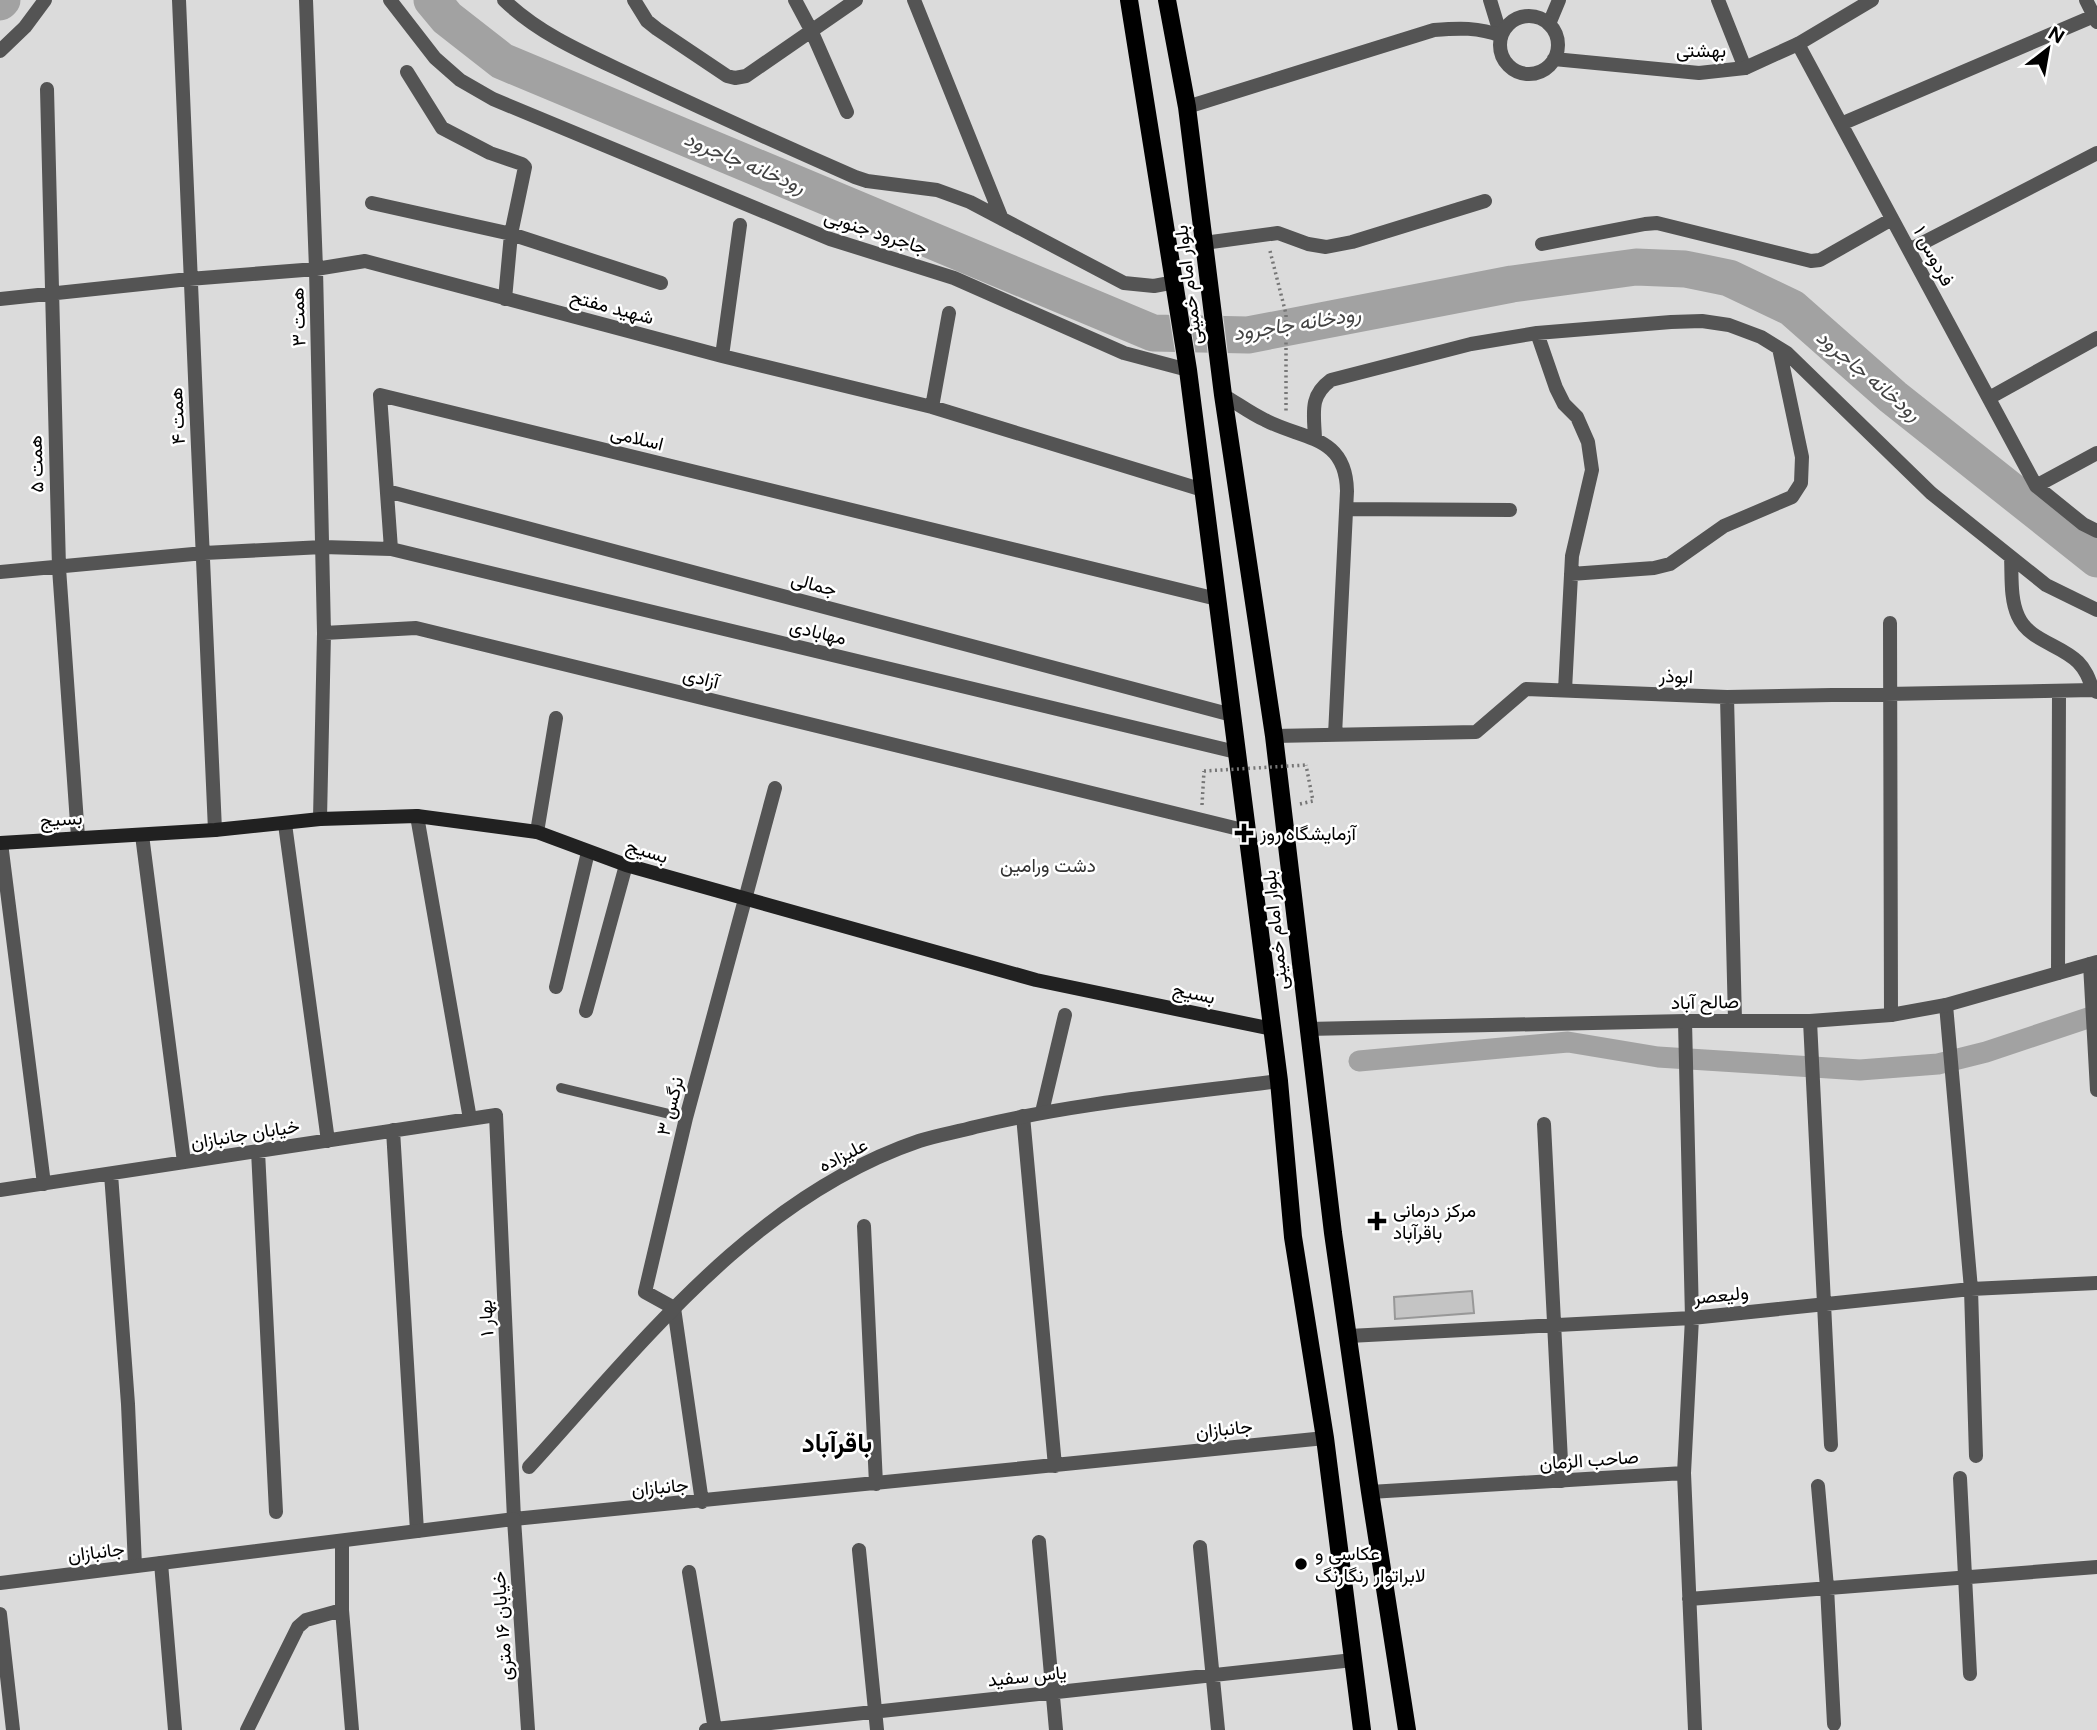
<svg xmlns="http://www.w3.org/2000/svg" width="2097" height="1730" font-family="Figtree,Vazirmatn,sans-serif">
	<rect width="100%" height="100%" fill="#fff"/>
	<!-- green -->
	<path fill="#dbdbdb" d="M0,0H2097V1730H0Z"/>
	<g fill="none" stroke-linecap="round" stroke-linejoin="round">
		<!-- canal -->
		<path stroke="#a2a2a2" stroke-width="21" d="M1359,1061L1568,1042L1658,1057L1860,1070L1938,1064L1986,1052L2097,1015"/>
		<!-- river -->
		<path stroke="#a2a2a2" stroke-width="37" d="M432,0L447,18L502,61L1153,333L1248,335L1512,284L1636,267L1685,269L1729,278L1792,308L1893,397L2097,559
			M0,2L2,0"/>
	</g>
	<!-- building -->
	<path fill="#c4c4c4" stroke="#989898" stroke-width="2" d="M1472,1291L1474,1313L1395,1319L1394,1297Z"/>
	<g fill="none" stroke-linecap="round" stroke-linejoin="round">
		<!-- primary casing -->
		<g stroke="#dbdbdb" stroke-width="20">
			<path id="primary" d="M1129,0L1188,370L1279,1081L1293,1237L1325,1438L1362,1730
				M1167,0L1187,107L1223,395L1274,736L1333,1233L1370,1492L1407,1730"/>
		</g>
		<!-- path -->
		<path stroke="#767676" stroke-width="3.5" stroke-dasharray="2 3.5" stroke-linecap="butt" d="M1270,251L1286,314V412
			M1300,804L1313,801L1306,765
			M1202,805L1204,771"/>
		<!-- service -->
		<path stroke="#545454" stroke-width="10" d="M561,1088L686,1118"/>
		<!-- minor -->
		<path stroke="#545454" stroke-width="14" d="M179,0C189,277 204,553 215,830
			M306,0L316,269L324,633
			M390,0L435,58L460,80L493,99L830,239L954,278L1124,353L1188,370
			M504,0C541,36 591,56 637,78C709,112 782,145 855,177L867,181L937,190L970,202L1124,283L1154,286L1175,282
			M634,0L647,21L657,29L727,76L735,78L746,76L856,0
			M795,0L811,30L847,112
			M914,0L1002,219
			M1490,0L1501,36
			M1718,0L1745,68
			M2086,0L2097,22
			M1549,24L1559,0
			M1798,44L2036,486L2083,524L2097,531
			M0,51L25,27L45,0
			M407,72L442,128L490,153L522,164L525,167L511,234L505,299
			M47,89L59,568L78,837
			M1841,124L2094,16
			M372,203L511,234L661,283
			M1204,243L1278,233L1308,244L1326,247L1352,242L1485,201
			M1542,244L1645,224L1657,223L1811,261L1820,260L1892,219
			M1909,250L2097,153
			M0,299L189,279L316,269L365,261L722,356L932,407L1203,490
			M1537,333L1556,388L1564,404L1577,417L1588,442L1592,470L1572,556L1565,690
			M722,356L740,225
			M1223,395C1237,403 1250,413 1265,420C1303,440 1346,435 1347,491L1335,735
			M1989,398L2097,338
			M932,407L949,313
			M1315,438C1314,413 1309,396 1331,380L1471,344L1537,333L1671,322L1702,321L1729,325L1761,337L1787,353L1931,493L2046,585L2097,610
			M2036,486L2097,453
			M387,491L1232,715
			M1346,509L1510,510
			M391,549L1236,752
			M2011,557C2012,576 2010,599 2018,616C2029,641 2060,644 2078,662C2086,670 2089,679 2093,690
			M0,572L204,553L323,547L391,549L380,395L1217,599
			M1571,574L1654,568L1670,564L1724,526L1792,497L1801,483L1802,457L1779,348
			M1890,623L1891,1015
			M1727,697L1735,1020
			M1274,736L1476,732L1526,689L1727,697L2093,690L2097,692
			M417,816L470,1119
			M320,819L324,633L416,628L1247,831
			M285,824L328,1141
			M537,832L556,718
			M142,835L184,1162
			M1,843L44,1184
			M2090,964L2097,1090
			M2058,973L2059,691
			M556,987L588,852
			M1946,1005L1971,1289L1976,1456
			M586,1011L626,865
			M1685,1021L1692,1318L1684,1473L1695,1730
			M1810,1021L1831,1445
			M1042,1112L1065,1015
			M1023,1116L1055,1466
			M1544,1124L1562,1481
			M393,1130L417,1531
			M258,1151L276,1512
			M111,1174L128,1404L135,1566
			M0,1190L496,1115L514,1519L1325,1438
			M864,1226L876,1484
			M1349,1336L1692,1318L1971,1289L2097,1283
			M1960,1478L1970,1674
			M1818,1486L1827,1587L1834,1724
			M1370,1492L1684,1473
			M702,1502L674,1308L645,1292L686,1118L775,788
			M342,1541V1610L352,1730
			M1039,1542L1056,1730
			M1200,1547L1218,1730
			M859,1550L877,1730
			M161,1563L175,1730
			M689,1572L715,1730
			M1689,1599L2097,1567
			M0,1614L13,1730
			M247,1730L298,1627L306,1620L342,1610
			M706,1730L1353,1660"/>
		<!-- tertiary -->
		<path stroke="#545454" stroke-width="14" d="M1500 45a29 29 0 1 1 58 0a29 29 0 1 1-58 0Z
			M1554,59L1699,73L1745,68L1798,44L1872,0
			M1187,107L1434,30C1458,28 1479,27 1501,36
			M1307,1029L1685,1021H1810L1891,1015L1946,1005L2097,962
			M529,1467C642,1343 754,1197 919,1141C937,1135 957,1132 975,1127C1075,1103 1177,1094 1279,1081
			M0,1583L514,1519L528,1730"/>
		<!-- secondary -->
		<path stroke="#212121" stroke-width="14" d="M0,843L215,830L320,819L417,816L537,832L626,865L1036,980L1272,1029"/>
		<!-- primary -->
		<use href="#primary" stroke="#000" stroke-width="18"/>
		<!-- path-bridge -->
		<path stroke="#767676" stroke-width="3.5" stroke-dasharray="2 3.5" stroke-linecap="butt" d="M1204,771L1306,765"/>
	</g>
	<!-- markers -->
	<g fill="#000" stroke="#fff" stroke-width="2.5">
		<path d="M1240.5 822.5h7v7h7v7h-7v7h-7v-7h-7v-7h7z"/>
		<path d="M1373.5 1210.5h7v7h7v7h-7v7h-7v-7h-7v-7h7z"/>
		<circle cx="1301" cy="1564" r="7"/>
	</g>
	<g text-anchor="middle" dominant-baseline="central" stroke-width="5" stroke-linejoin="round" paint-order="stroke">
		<!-- street labels -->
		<g font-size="19" fill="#000" stroke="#fff">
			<text x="1701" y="50">بهشتی</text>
			<text transform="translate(876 232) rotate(18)">جاجرود جنوبی</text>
			<text transform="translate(1934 256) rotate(62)">فردوس ۱</text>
			<text transform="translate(1188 285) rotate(-97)">بلوار امام خمینی</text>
			<text transform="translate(612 307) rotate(15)">شهید مفتح</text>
			<text transform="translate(298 317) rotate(-92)">همت ۳</text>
			<text transform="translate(177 416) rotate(-93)">همت ۴</text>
			<text transform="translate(637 438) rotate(14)">اسلامی</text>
			<text transform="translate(36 464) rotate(-92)">همت ۵</text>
			<text transform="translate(814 584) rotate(15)">جمالی</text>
			<text transform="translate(818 632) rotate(13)">مهابادی</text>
			<text transform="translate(1676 676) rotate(2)">ابوذر</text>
			<text transform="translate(701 678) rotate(14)">آزادی</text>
			<text transform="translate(61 819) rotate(-4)">بسیج</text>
			<text transform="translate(647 851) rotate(17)">بسیج</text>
			<text transform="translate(1275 930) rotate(-96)">بلوار امام خمینی</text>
			<text transform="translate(1194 993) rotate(12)">بسیج</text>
			<text transform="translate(1705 1002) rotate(-1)">صالح آباد</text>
			<text transform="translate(670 1106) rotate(-76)">نرگس ۳</text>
			<text transform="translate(245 1134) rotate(-9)">خیابان جانبازان</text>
			<text transform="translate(843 1155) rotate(-27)">علیزاده</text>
			<text transform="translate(1721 1295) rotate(-6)">ولیعصر</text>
			<text transform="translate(486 1318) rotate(-93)">بهار ۱</text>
			<text transform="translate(1224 1429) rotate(-6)">جانبازان</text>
			<text transform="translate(1589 1460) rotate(-4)">صاحب الزمان</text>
			<text transform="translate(660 1487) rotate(-5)">جانبازان</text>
			<text transform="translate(96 1552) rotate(-7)">جانبازان</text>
			<text transform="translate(502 1626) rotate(-94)">خیابان ۱۶ متری</text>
			<text transform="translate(1027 1676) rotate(-6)">یاس سفید</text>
		</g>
		<!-- poi labels -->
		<g font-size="19" fill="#000" stroke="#fff" text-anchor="start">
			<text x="1260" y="833">آزمایشگاه روز</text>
			<text x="1393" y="1210">مرکز درمانی<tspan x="1393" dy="22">باقرآباد</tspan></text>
			<text x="1315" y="1553">عکاسی و<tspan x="1315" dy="22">لابراتوار رنگارنگ</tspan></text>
		</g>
		<!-- park labels -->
		<g font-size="19" fill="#323232" stroke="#fff">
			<text x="1048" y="865">دشت ورامین</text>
		</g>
		<!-- water labels -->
		<g font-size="21" font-style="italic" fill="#434343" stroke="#fff">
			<text transform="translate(745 162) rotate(23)">رودخانه جاجرود</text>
			<text transform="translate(1297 323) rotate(-9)">رودخانه جاجرود</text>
			<text transform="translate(1869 375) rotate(40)">رودخانه جاجرود</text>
		</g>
		<!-- district labels -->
		<g font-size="26" font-weight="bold" fill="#000" stroke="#fff">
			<text x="837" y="1443">باقرآباد</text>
		</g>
	</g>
	<!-- north arrow -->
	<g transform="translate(2048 49) rotate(31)" stroke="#ffffff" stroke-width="5" paint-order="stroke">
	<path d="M0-5L12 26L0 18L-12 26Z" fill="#000000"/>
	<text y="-10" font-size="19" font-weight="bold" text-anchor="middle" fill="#000000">N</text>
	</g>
</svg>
